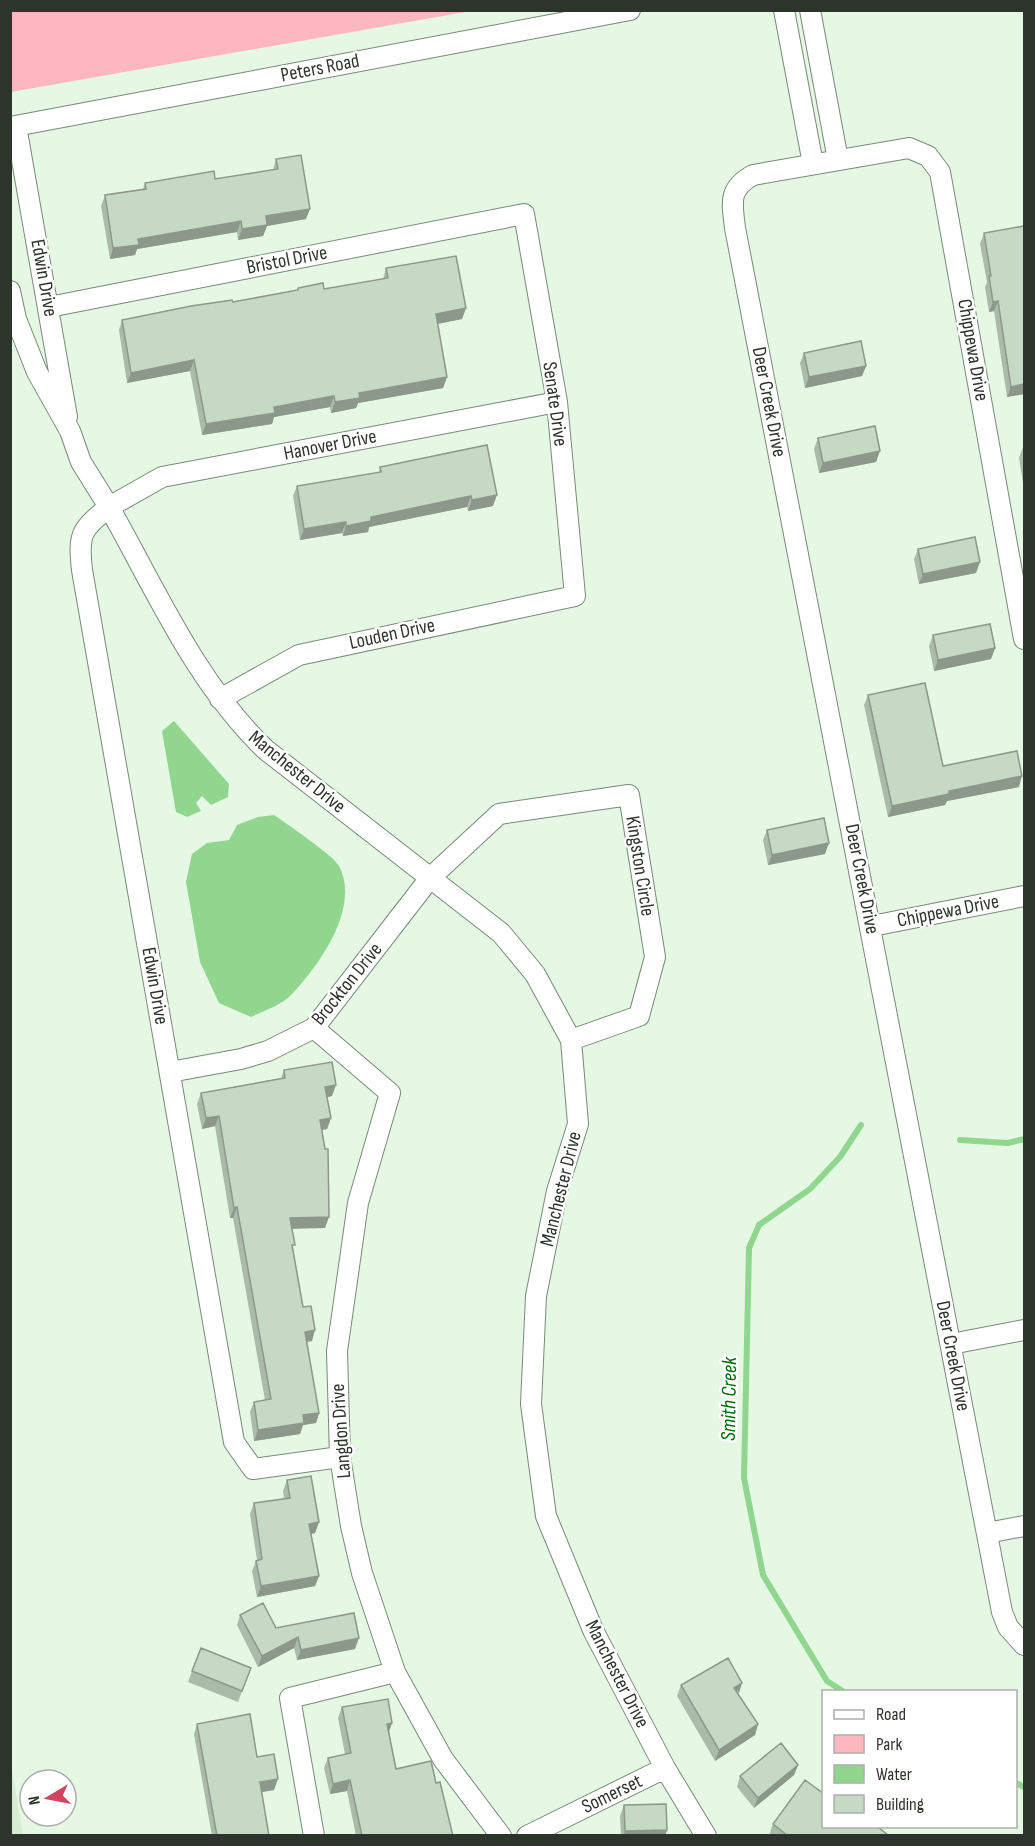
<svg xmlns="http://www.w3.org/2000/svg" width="1035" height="1846" font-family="'Sofia Sans Condensed',sans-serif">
	<rect width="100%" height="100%" fill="#e5f8e4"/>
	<!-- built -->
	<path fill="#d5edd3" d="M10,1763H11L23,1835H11Z"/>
	<!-- green -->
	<path fill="#feb7bf" d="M11,10H471V11L11,92Z"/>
	<!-- water -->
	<path fill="#91d68f" d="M174,721L229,784L228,797L211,805L202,796L196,803L201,811L187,817L176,812L162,731Z
		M274,815C287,824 334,856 339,866C361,907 319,966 291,995C282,1005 263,1011 251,1017L219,1003L200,962L186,882L192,854L207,843L229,840L237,825L258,817Z"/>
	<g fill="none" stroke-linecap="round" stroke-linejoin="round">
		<!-- stream -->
		<path stroke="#91d68f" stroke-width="6" d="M960,1140L1008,1143L1024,1139
			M844,1692L827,1681L763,1575L744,1478L749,1248L759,1225L810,1189L840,1157L861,1125
			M1016,1783L1024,1787"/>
		<!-- street casing -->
		<g stroke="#798978" stroke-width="22">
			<path id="street" d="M784,10L813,164
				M810,10L838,160
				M16,126L67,417
				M10,127L630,10
				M10,291L16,319L37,372L70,431L81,462L109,507C81,530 78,533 82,570L234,1442L253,1469L340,1457
				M49,307L524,214L557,402L575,596L299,655L220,699
				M557,402L162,477L109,507C156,590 196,683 266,750L501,933L535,974L571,1040L578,1124L557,1191L536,1296L531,1404L546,1516L593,1630L665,1768L706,1836
				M1024,639L940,172L928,156L909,148L753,175C728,189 732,202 735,228L1002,1612L1008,1627L1024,1645
				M872,926L1024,896
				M314,1028L390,1093L358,1203L337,1351L340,1457L351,1526L362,1573L395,1672L443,1759L501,1836
				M170,1072L241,1059L268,1051L314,1028L430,878L499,814L629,795L655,957L639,1016L571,1040
				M951,1344L1024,1330
				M987,1533L1024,1526
				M314,1836L290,1698L395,1672
				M527,1836L665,1768"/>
		</g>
		<!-- street -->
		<use href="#street" stroke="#fff" stroke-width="20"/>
	</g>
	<!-- wall -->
	<path fill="#aabba9" d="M276,159L306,219L267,226L263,236L238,240L237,232L137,249L135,255L110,259L101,206L105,195L143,189L145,183L215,179L273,170Z
		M984,233L1024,394L1007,397L994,311L989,312L985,287L987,282L980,244Z
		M386,268L466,308L462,319L437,324L447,377L443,388L358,403L356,408L331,413L330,407L274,417L272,424L202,435L190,371L127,383L119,330L122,320L297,291L298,288L324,289L383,279Z
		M804,353L866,366L862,376L805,388L800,363Z
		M818,438L876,462L819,473L814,449Z
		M487,445L493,506L468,511L467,507L369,527L368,532L343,536L342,533L300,540L293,496L297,486L379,472L380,467Z
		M1023,447H1024V483H1023L1019,458Z
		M918,549L976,573L919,584L914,559Z
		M933,635L995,648L991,659L934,671L929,646Z
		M868,695L943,766L1019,787L947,801L945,805L888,817L864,705Z
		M767,830L825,854L768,865L763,840Z
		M284,1070L332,1096L327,1097L331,1118L327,1129L322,1130L325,1228H292L293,1250L303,1307L312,1341L307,1342L319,1413L316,1423L303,1425L300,1434L254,1441L250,1412L254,1402L265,1400L233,1218H230L215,1126L202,1129L197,1104L201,1093L281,1078Z
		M287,1480L319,1522L315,1533L311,1534L319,1576L315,1586L257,1597L252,1571L256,1561L257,1560L250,1514L254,1503L284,1499L283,1491Z
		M240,1615L276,1628L355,1649L297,1660L294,1648L258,1667L237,1625Z
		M201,1648L251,1668L238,1702L188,1682Z
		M681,1685L738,1694L758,1724L755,1735L715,1761L677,1696Z
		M342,1707L392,1723L389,1732L396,1769L436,1783L453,1836H356L347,1791L330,1794L324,1768L328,1758L345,1754L338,1718Z
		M197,1724L257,1757L274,1790L262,1792L269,1836H212L194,1734Z
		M798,1765L794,1775L754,1808L737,1787L740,1776Z
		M624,1805L667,1830L665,1836H621L620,1816Z
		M773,1824L824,1827L889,1836H770L769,1835Z"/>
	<!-- shaded-wall -->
	<path fill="#8b988a" d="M310,209L306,219L267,226L263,236L238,240L242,229L266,216Z
		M241,221L237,232L137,249L135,255L110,259L113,248L138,239Z
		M998,301L994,311L989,312L993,302Z
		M466,308L462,319L432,325L436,314Z
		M194,360L190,371L127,383L131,373Z
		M866,366L862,376L805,388L809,377Z
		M447,377L443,388L358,403L356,408L331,413L335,402L359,393Z
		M1024,384V394L1007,397L1011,387Z
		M334,396L330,407L274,417L272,424L202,435L206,424L274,407Z
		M880,451L876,462L819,473L823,463Z
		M497,495L493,506L468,511L472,500Z
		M471,496L467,507L369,527L368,532L343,536L346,526L371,517Z
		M346,522L342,533L300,540L304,529Z
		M980,562L976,573L919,584L923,574Z
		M995,648L991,659L934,671L938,660Z
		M1022,776L1019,787L947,801L945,805L888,817L892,806L949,791Z
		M829,843L825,854L768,865L772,855Z
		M336,1085L332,1096L322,1098L325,1087Z
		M219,1116L215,1126L202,1129L206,1118Z
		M331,1118L327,1129L316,1131L320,1120Z
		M237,1207L233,1218H230L234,1208Z
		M329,1217L325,1228L286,1229L290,1218Z
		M315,1330L312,1341L301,1343L305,1332Z
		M319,1413L316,1423L303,1425L300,1434L254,1441L258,1430L303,1415Z
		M319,1522L315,1533L305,1535L309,1524Z
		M319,1576L315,1586L257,1597L261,1586Z
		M298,1637L294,1648L258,1667L262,1656Z
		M359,1638L355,1649L297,1660L301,1650Z
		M742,1683L739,1693L734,1688Z
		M392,1723L388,1734L387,1724Z
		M758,1724L755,1735L715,1761L719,1750Z
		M798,1765L794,1775L754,1808L758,1798Z
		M278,1779L274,1790L256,1793L260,1782Z
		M350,1780L347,1791L330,1794L333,1784Z
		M667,1830L665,1836H623L625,1831Z"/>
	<!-- building -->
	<path fill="#c6d9c5" stroke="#8b988a" stroke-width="1.5" d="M301,155L310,209L266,216L267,225L242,229L241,221L138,239L139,245L113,248L105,195L146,189L145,183L214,171L215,179L278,169L276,159Z
		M1024,226V384L1011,387L998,301L993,302L989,276H991L984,233Z
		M456,256L466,308L436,314L447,377L359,393L360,398L335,402L334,396L274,407L275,413L206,424L194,360L131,373L122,320L191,306L232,300L233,302L298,290V288L323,283L324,289L388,278L386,268Z
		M861,341L866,366L809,377L804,353Z
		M875,426L880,451L823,463L818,438Z
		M487,445L497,495L472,500L471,496L371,517V521L346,526V522L304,529L297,486L381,472L380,467Z
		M975,537L980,562L923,574L918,549Z
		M990,624L995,648L938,660L933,635Z
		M925,683L943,766L1017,751L1022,776L949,791V794L892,806L868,695Z
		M824,818L829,843L772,855L767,830Z
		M332,1062L336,1085L325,1087L331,1118L320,1120L325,1149H328L329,1217L290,1218L295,1245H292L303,1307L311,1306L315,1330L305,1332L319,1413L303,1415L304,1423L258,1430L254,1402L271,1399L237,1207L234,1208L219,1116L206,1118L201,1093L285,1078L284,1070Z
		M311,1476L319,1522L309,1524L319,1576L261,1586L256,1561L262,1559L254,1503L290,1498L287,1480Z
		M263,1603L276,1628L354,1613L359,1638L301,1650L298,1637L262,1656L240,1615Z
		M201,1648L251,1668L242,1691L192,1671Z
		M728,1658L742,1683L734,1688L758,1724L719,1750L681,1685Z
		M388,1699L392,1723L387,1724L396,1769L431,1761L436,1783L440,1782L453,1836H362L350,1780L333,1784L328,1758L351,1753L342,1707Z
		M250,1714L257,1757L274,1754L278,1779L260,1782L269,1836H217L197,1724Z
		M781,1743L798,1765L758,1798L740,1776Z
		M805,1780L824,1794V1827H878L889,1836H788L773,1824Z
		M666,1804L667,1830L625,1831L624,1805Z"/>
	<g text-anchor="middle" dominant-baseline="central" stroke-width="5" stroke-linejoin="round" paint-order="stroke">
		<!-- street labels -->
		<g font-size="20" fill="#2d342c" stroke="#fff">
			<text transform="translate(320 68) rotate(-11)">Peters Road</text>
			<text transform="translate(287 260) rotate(-11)">Bristol Drive</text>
			<text transform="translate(44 278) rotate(80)">Edwin Drive</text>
			<text transform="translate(973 350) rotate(80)">Chippewa Drive</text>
			<text transform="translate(769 402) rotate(79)">Deer Creek Drive</text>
			<text transform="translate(555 404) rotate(82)">Senate Drive</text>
			<text transform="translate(330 445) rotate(-11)">Hanover Drive</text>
			<text transform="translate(392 634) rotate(-12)">Louden Drive</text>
			<text transform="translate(297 772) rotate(39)">Manchester Drive</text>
			<text transform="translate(640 866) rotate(81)">Kingston Circle</text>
			<text transform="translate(862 879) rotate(79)">Deer Creek Drive</text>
			<text transform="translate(948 911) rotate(-11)">Chippewa Drive</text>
			<text transform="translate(347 984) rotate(-51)">Brockton Drive</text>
			<text transform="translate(155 986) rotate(80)">Edwin Drive</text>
			<text transform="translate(561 1189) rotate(-76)">Manchester Drive</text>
			<text transform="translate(953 1356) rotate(79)">Deer Creek Drive</text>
			<text transform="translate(341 1431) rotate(-94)">Langdon Drive</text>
			<text transform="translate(617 1674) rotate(63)">Manchester Drive</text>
			<text transform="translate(612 1794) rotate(-26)">Somerset</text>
		</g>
		<!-- water labels -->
		<g font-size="21" font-style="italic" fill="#006a0c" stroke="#fff">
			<text transform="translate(729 1399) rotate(-89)">Smith Creek</text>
		</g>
	</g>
	<!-- border -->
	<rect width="1035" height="1846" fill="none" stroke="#2d342c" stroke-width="24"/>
	<!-- legend -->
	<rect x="822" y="1690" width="195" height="138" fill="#ffffff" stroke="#abaeab" stroke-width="1.5"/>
	<rect x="834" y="1710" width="30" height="9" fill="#ffffff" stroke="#abaeab" stroke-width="1.5"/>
	<text x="876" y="1720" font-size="18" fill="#2d342c">Road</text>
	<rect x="834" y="1735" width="30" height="18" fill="#feb7bf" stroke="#abaeab" stroke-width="1.5"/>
	<text x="876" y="1750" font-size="18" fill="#2d342c">Park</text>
	<rect x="834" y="1765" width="30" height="18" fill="#91d68f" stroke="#abaeab" stroke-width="1.5"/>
	<text x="876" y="1780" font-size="18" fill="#2d342c">Water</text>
	<rect x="834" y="1795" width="30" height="18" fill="#c6d9c5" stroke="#abaeab" stroke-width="1.5"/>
	<text x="876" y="1810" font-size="18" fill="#2d342c">Building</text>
	<!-- north arrow -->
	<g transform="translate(48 1798) rotate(260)"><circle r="28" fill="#ffffff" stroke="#abaeab" stroke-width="1.5"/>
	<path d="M0-4.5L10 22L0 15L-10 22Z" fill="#d34362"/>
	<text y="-9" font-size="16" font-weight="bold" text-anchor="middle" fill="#2d342c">N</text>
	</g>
</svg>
